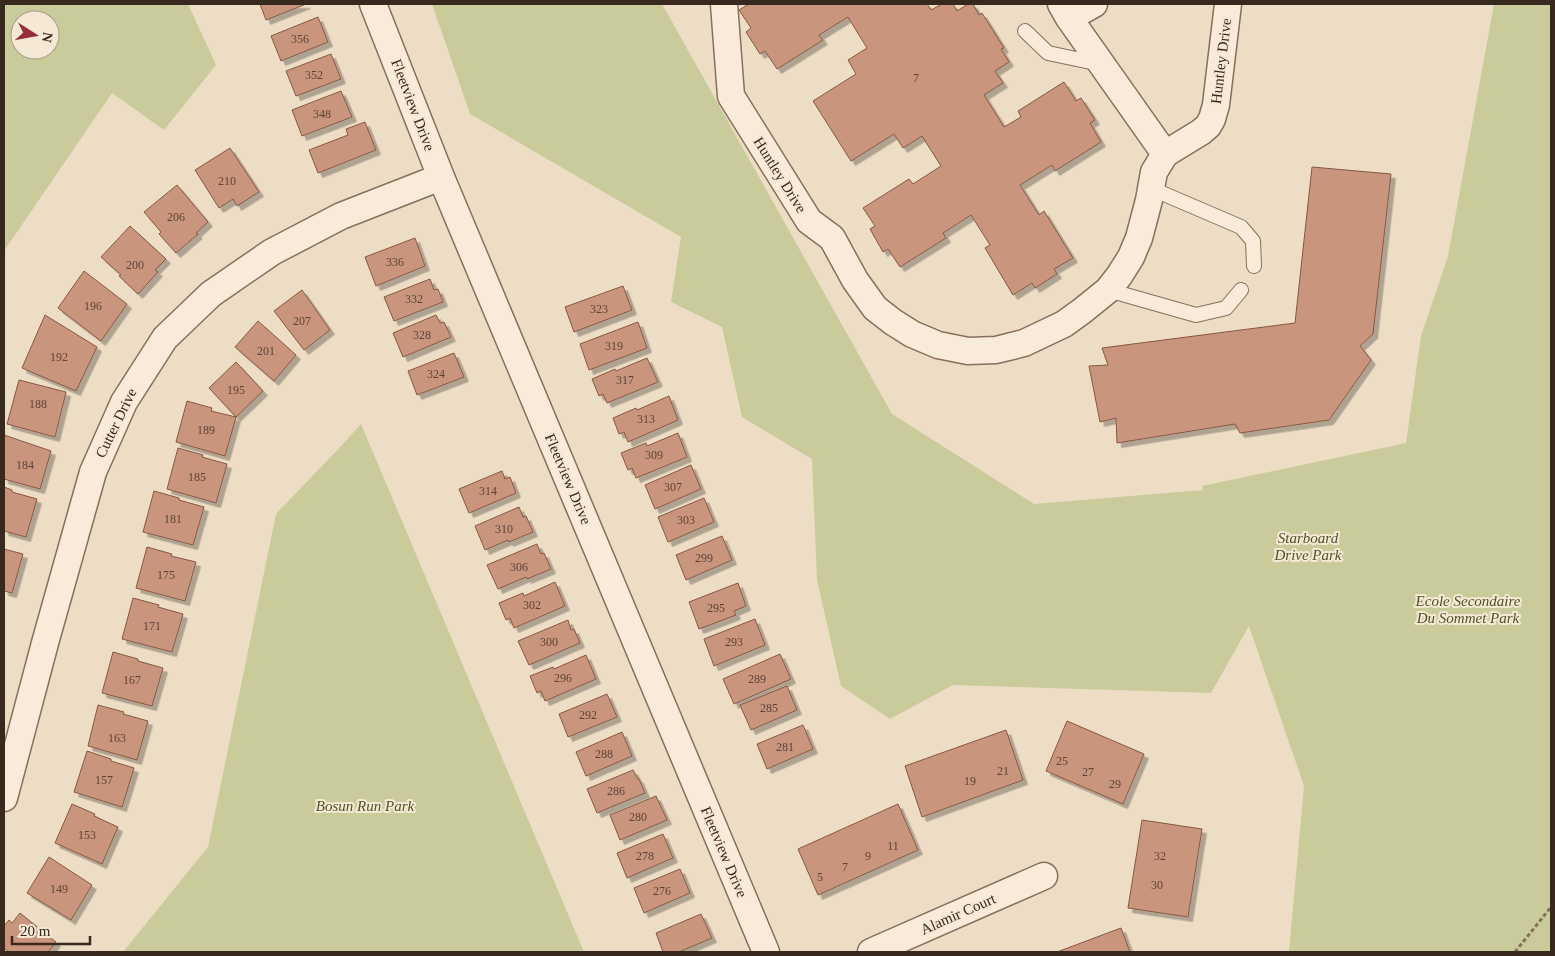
<svg xmlns="http://www.w3.org/2000/svg" width="1555" height="956" font-family="Georgia,serif">
	<defs>
		<filter id="shadow"><feDropShadow dx="4.5" dy="4.5" stdDeviation="0" flood-color="#0004"/></filter>
	</defs>
	<rect width="100%" height="100%" fill="#edddc5"/>
	<!-- green -->
	<path fill="#cacb9a" fill-rule="evenodd" d="M4,4H188L216,65L164,130L112,93L4,251ZM20,20H50V50H20Z
		M432,4H662L892,414L1034,504L1203,490L1202,486L1406,443L1421,336L1448,256L1494,4H1551V952H1289L1304,786L1249,626L1211,693L953,685L890,719L841,686L817,580L812,459L742,417L722,327L671,302L681,237L470,114Z
		M361,424L584,952H123L208,847L276,514L343,444Z"/>
	<!-- building -->
	<path fill="#ca957d" stroke="#865742" filter="url(#shadow)" d="M260,4H306L266,20Z
		M749,4H927L931,10L942,4H953L957,11L968,4H973L979,15L982,13L1004,48L1001,49L1009,62L995,71L1003,83L984,95L1004,127L1021,117L1018,111L1064,82L1076,101L1081,98L1095,120L1090,123L1101,142L1055,171L1052,165L1020,185L1039,215L1044,211L1073,258L1054,269L1057,274L1035,288L1032,283L1013,295L985,248L990,245L971,215L943,233L946,238L900,267L888,249L883,252L870,229L875,226L863,208L909,179L913,184L941,166L922,136L903,148L894,134L851,161L813,101L856,74L848,60L867,48L848,17L819,35L823,40L777,69L765,51L760,54L746,32L751,28L739,10Z
		M318,17L328,42L281,61L271,36Z
		M331,54L341,79L296,96L286,71Z
		M341,91L352,117L302,136L292,110Z
		M365,122L376,150L318,173L309,150L348,135L346,129Z
		M230,148L259,192L237,206L233,199L219,208L195,170Z
		M1312,167L1391,174L1373,334L1360,346L1371,360L1329,420L1240,433L1235,424L1117,443L1116,418L1100,422L1089,366L1108,365L1102,348L1295,323Z
		M177,185L208,222L196,233L198,234L176,253L159,234L161,232L144,212Z
		M130,226L166,259L155,270L158,272L138,294L119,276L121,275L101,257Z
		M415,238L425,266L376,286L365,257Z
		M84,271L127,304L101,341L58,308Z
		M430,279L434,290L438,289L443,302L394,321L384,297Z
		M623,286L632,310L574,332L565,307Z
		M302,290L330,330L304,350L274,311Z
		M45,315L97,347L76,391L22,368Z
		M436,315L440,323L444,322L451,337L403,357L393,333Z
		M258,321L296,355L274,381L235,347Z
		M638,322L647,348L589,370L580,344Z
		M454,353L464,377L417,395L408,371Z
		M647,358L658,382L607,403L603,394L599,396L592,379L615,369L616,371Z
		M236,362L263,391L236,417L209,388Z
		M19,380L66,392L55,437L7,424Z
		M669,396L678,420L628,442L624,432L619,434L613,418L636,408L637,410Z
		M187,401L212,408L211,411L236,417L225,456L176,442Z
		M678,433L687,457L636,478L632,468L628,470L621,453L646,443L647,446Z
		M4,435L51,451L40,489L4,479Z
		M178,448L203,455L202,457L227,464L216,503L167,489Z
		M691,465L701,489L655,509L645,485Z
		M502,471L505,479L510,477L516,493L469,513L459,489Z
		M4,487L12,490V492L37,499L26,537L4,531Z
		M154,491L179,498V500L204,507L193,545L143,532Z
		M704,498L714,522L668,542L658,517Z
		M519,507L523,517L526,516L533,532L509,542L508,540L485,550L475,526Z
		M722,536L732,560L686,580L676,555Z
		M537,544L541,554L544,553L551,569L527,579L526,577L498,589L487,565Z
		M147,547L172,554L171,556L196,562L185,601L136,588Z
		M4,549L23,554L12,593L4,591Z
		M555,582L565,606L514,628L510,618L506,620L499,603L523,593L524,596Z
		M738,583L746,606L734,611L736,615L699,629L689,602Z
		M133,598L159,605L158,607L183,614L172,652L122,639Z
		M755,619L765,645L714,666L704,639Z
		M568,620L571,630L574,629L580,643L529,665L518,641Z
		M113,652L138,659V661L163,668L152,706L102,693Z
		M780,654L791,679L734,704L723,679Z
		M586,655L596,679L545,701L541,691L537,693L530,676L553,667L554,669Z
		M787,686L797,710L751,730L740,705Z
		M607,694L617,717L568,737L559,714Z
		M98,705L124,712L123,714L148,721L137,760L88,746Z
		M1067,721L1144,754L1123,804L1046,771Z
		M803,725L813,749L767,769L757,744Z
		M1006,730L1023,780L922,817L905,766Z
		M622,732L632,756L586,776L576,752Z
		M87,751L111,759V761L134,768L122,807L74,792Z
		M633,770L638,779H639L645,793L597,813L587,789Z
		M656,796L667,820L620,840L610,815Z
		M72,804L95,814L94,816L118,827L102,864L55,843Z
		M898,804L918,850L818,895L798,849Z
		M1142,820L1202,829L1188,917L1128,908Z
		M663,834L673,858L627,878L617,853Z
		M49,857L92,885L71,920L27,893Z
		M680,869L690,893L644,913L634,888Z
		M20,913L56,942L48,952H9L4,948V926L9,920L12,923Z
		M701,914L712,938L679,952H663L656,933Z
		M1121,928L1130,952H1057Z"/>
	<g fill="none" stroke-linecap="round" stroke-linejoin="round">
		<!-- service casing -->
		<g stroke="#876f5c" stroke-width="16">
			<path id="service" d="M1025,31L1048,53L1100,64
				M1150,188L1241,227L1253,241L1254,266
				M1108,290L1196,315L1226,308L1241,290"/>
		</g>
		<!-- minor casing -->
		<g stroke="#876f5c" stroke-width="29">
			<path id="minor" d="M373,4L441,177L766,952
				M724,4L731,96L809,221L832,238L855,280L875,308L893,322L912,334L938,345L968,351L996,350L1024,343L1064,324L1082,311L1108,290L1119,276L1131,257L1139,238L1149,200L1154,172L1165,154L1201,132L1208,126L1212,119L1216,105L1228,4
				M1061,4L1069,18L1165,154
				M1069,18L1094,4
				M4,798L45,643L93,472L124,402L165,338L211,294L272,252L341,216L441,177
				M871,952L1044,876"/>
		</g>
		<!-- path -->
		<path stroke="#876f5c" stroke-width="3" stroke-dasharray="4 2.5" stroke-linecap="butt" d="M1515,952L1551,907"/>
		<!-- service -->
		<use href="#service" stroke="#f8ebd9" stroke-width="14"/>
		<!-- minor -->
		<use href="#minor" stroke="#f8ebd9" stroke-width="26"/>
	</g>
	<g text-anchor="middle" dominant-baseline="central" stroke-width="4" stroke-linejoin="round" paint-order="stroke">
		<!-- number labels -->
		<g font-size="12" fill="#5c4436">
			<text x="300" y="39">356</text>
			<text x="314" y="75">352</text>
			<text x="916" y="78">7</text>
			<text x="322" y="114">348</text>
			<text x="227" y="181">210</text>
			<text x="176" y="217">206</text>
			<text x="395" y="262">336</text>
			<text x="135" y="265">200</text>
			<text x="414" y="299">332</text>
			<text x="93" y="306">196</text>
			<text x="599" y="309">323</text>
			<text x="302" y="321">207</text>
			<text x="422" y="335">328</text>
			<text x="614" y="346">319</text>
			<text x="266" y="351">201</text>
			<text x="59" y="357">192</text>
			<text x="436" y="374">324</text>
			<text x="625" y="380">317</text>
			<text x="236" y="390">195</text>
			<text x="38" y="404">188</text>
			<text x="646" y="419">313</text>
			<text x="206" y="430">189</text>
			<text x="654" y="455">309</text>
			<text x="25" y="465">184</text>
			<text x="197" y="477">185</text>
			<text x="673" y="487">307</text>
			<text x="488" y="491">314</text>
			<text x="173" y="519">181</text>
			<text x="686" y="520">303</text>
			<text x="504" y="529">310</text>
			<text x="704" y="558">299</text>
			<text x="519" y="567">306</text>
			<text x="166" y="575">175</text>
			<text x="532" y="605">302</text>
			<text x="716" y="608">295</text>
			<text x="152" y="626">171</text>
			<text x="549" y="642">300</text>
			<text x="734" y="642">293</text>
			<text x="563" y="678">296</text>
			<text x="757" y="679">289</text>
			<text x="132" y="680">167</text>
			<text x="769" y="708">285</text>
			<text x="588" y="715">292</text>
			<text x="117" y="738">163</text>
			<text x="785" y="747">281</text>
			<text x="604" y="754">288</text>
			<text x="1062" y="761">25</text>
			<text x="1003" y="771">21</text>
			<text x="1088" y="772">27</text>
			<text x="104" y="780">157</text>
			<text x="970" y="781">19</text>
			<text x="1115" y="784">29</text>
			<text x="616" y="791">286</text>
			<text x="638" y="817">280</text>
			<text x="87" y="835">153</text>
			<text x="893" y="846">11</text>
			<text x="645" y="856">278</text>
			<text x="868" y="856">9</text>
			<text x="1160" y="856">32</text>
			<text x="845" y="867">7</text>
			<text x="820" y="877">5</text>
			<text x="1157" y="885">30</text>
			<text x="59" y="889">149</text>
			<text x="662" y="891">276</text>
		</g>
		<!-- street labels -->
		<g font-size="15" fill="#38291f" stroke="#f5e8d5">
			<text transform="translate(1221 61) rotate(-83)">Huntley Drive</text>
			<text transform="translate(413 105) rotate(69)">Fleetview Drive</text>
			<text transform="translate(780 175) rotate(58)">Huntley Drive</text>
			<text transform="translate(116 423) rotate(-64)">Cutter Drive</text>
			<text transform="translate(568 479) rotate(67)">Fleetview Drive</text>
			<text transform="translate(724 852) rotate(67)">Fleetview Drive</text>
			<text transform="translate(958 914) rotate(-24)">Alamir Court</text>
		</g>
		<!-- park labels -->
		<g font-size="15" font-style="italic" fill="#4d5426" stroke="#f5e8d5">
			<text x="1308" y="538">Starboard<tspan x="1308" dy="17">Drive Park</tspan></text>
			<text x="1468" y="601">Ecole Secondaire<tspan x="1468" dy="17">Du Sommet Park</tspan></text>
			<text x="365" y="806">Bosun Run Park</text>
		</g>
	</g>
	<!-- border -->
	<rect width="1555" height="956" fill="none" stroke="#38291f" stroke-width="10"/>
	<!-- north arrow -->
	<g transform="translate(35 35) rotate(101)"><circle r="24" fill="#f5e8d5" stroke="#a99c8c"/>
	<path d="M0-4L9 19L0 12L-9 19Z" fill="#952e38"/>
	<text y="-8" font-size="14" font-weight="bold" text-anchor="middle" fill="#38291f">N</text>
	</g>
	<!-- scale -->
	<path d="M12 936v8h78v-8" fill="none" stroke="#38291f" stroke-width="2.5"/>
	<text x="20" y="936" font-size="15" fill="#38291f" stroke="#f5e8d5" stroke-width="4" paint-order="stroke">20 m</text>
</svg>
